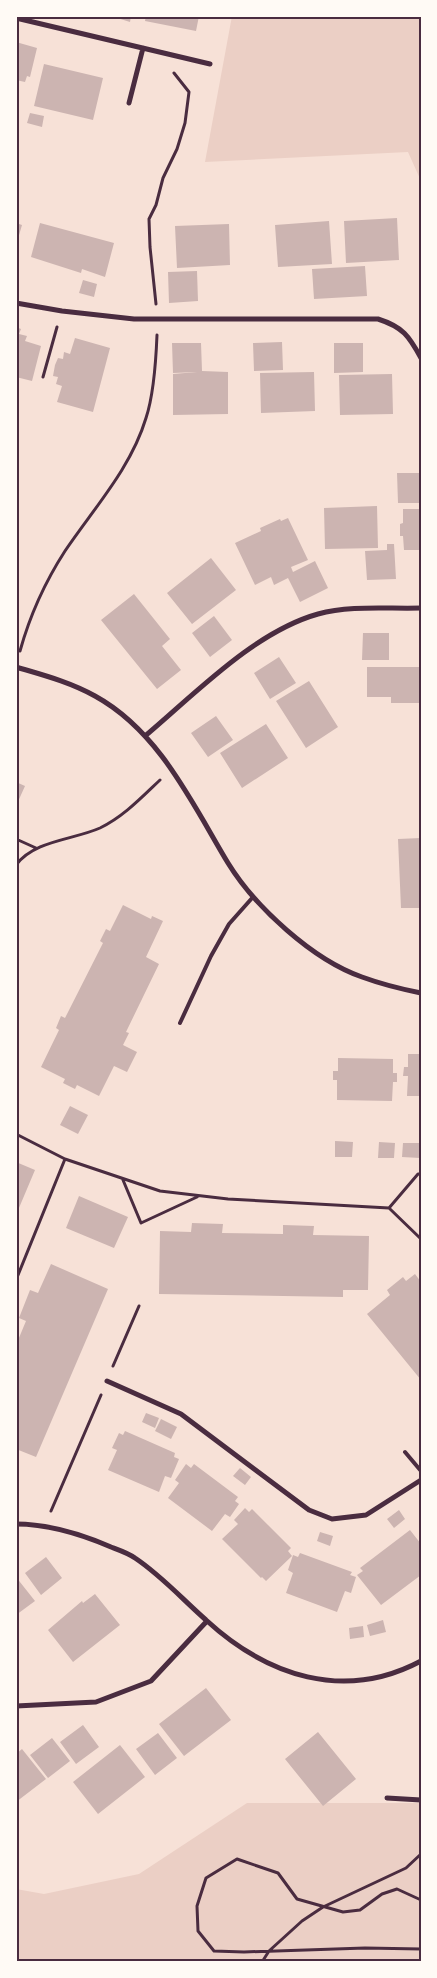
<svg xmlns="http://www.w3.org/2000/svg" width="437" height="1978" font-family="Rubik,sans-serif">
	<rect width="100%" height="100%" fill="#f7e1d7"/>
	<!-- green -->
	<path fill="#ebcfc5" d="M232,16H421V181L408,152L205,162Z
		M247,1803H421V1962H16V1889L44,1894L139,1874Z"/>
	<!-- building -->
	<path fill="#ccb4b1" d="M111,16H131L130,22Z
		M146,16H199L196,31L145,21Z
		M16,42L37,48L30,77L27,76L25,82L16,80Z
		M44,64L103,78L93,120L34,106Z
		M30,113L44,116L42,127L27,123Z
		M397,218L399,260L346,263L344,221Z
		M329,221L332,264L278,267L275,225Z
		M16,223L22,225L17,242H16Z
		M40,223L114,243L105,277L82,269L81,273L31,257Z
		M229,224L230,265L177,268L175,226Z
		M365,266L367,296L314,299L312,269Z
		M197,271L198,301L169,303L168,272Z
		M83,280L97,284L94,297L79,293Z
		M16,327L21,329L19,334L27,336L25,341L41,346L32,381L16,377Z
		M75,338L110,348L93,412L57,402L62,386L56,384L58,377L53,376L55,365L58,358L63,359L64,352L70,354Z
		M282,342L283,370L254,371L253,343Z
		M172,343H201L202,371L228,372V414L173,415V374L197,372L173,373Z
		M334,343H363V372L334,373Z
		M314,372L315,411L261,413L260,373Z
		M392,374L393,414L340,415L339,375Z
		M397,473H421V503H398Z
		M377,506L378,548L325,549L324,508Z
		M403,509H421V550H404L403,536H400V524L403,523Z
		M288,518L308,560L291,567L293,572L315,561L328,588L300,602L288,578L274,585L271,577L255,585L235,543L261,531L260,528L280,519L281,521Z
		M387,544H394L396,579L367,580L365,551L387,550Z
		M211,558L236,590L192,624L167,593Z
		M134,594L170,639L162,646L181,670L157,689L101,620Z
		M214,616L232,640L210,657L192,633Z
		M363,633H389V660H362Z
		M279,657L296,683L270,699L254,673Z
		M367,667H419V703H391V697H367Z
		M309,681L338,727L306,748L276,701Z
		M216,716L233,740L208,757L191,733Z
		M266,724L288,758L242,788L220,753Z
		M16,782L25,786L16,806Z
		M421,838V908H401L398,839Z
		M123,905L151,919L152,916L163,921L146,957L159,964L126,1032L129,1033L123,1045L137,1052L127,1072L114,1066L99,1096L77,1085L75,1089L63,1083L65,1079L41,1067L59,1030L56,1028L61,1016L65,1018L103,943L100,941L106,929L110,931Z
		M408,1054H421V1096H407L408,1076H403L404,1067H408Z
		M338,1058L393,1059V1073H397V1082H393L392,1101L337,1100V1080H333V1071H338Z
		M70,1106L88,1115L78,1134L60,1125Z
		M335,1141L353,1142L352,1157H335Z
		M379,1142L395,1143L394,1158H378Z
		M403,1143H420V1158L402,1157Z
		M16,1162L35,1170L16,1215Z
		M79,1196L128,1217L114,1248L66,1228Z
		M192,1223L223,1224L222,1233L283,1234V1225L314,1226L313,1235L369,1236L368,1290H343V1297L159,1294L160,1231L191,1232Z
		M51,1264L108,1289L36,1457L16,1449V1345L26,1321L19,1318L30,1290L38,1293Z
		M415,1274L421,1282V1380L367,1314L390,1295L387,1290L403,1277L406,1281Z
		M146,1413L159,1418L155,1428L142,1422Z
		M161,1419L177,1427L171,1439L155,1431Z
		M125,1431L175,1453L174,1457L179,1459L171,1478L165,1476L159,1492L108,1470L117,1450L112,1448L119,1433L123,1435Z
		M186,1464L191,1468L194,1464L238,1497L235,1501L239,1504L230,1517L225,1514L212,1531L168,1498L179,1483L175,1480Z
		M240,1468L251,1477L245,1485L233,1476Z
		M245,1508L249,1512L252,1509L291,1548L288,1551L292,1556L266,1581L262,1577L261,1578L222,1539L238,1524L234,1520Z
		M399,1510L405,1519L394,1528L387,1519Z
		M410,1530L421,1544V1575L381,1605L357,1575L363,1571L360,1568Z
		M320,1532L333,1536L330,1546L317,1541Z
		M300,1553L352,1572L350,1575L356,1577L351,1593L345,1591L337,1612L286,1593L293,1573L288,1570L293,1555L298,1557Z
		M46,1557L62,1578L41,1595L25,1573Z
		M16,1577L35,1601L16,1615Z
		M95,1594L120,1625L73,1662L48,1630L82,1601L83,1603Z
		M383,1620L386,1632L370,1636L367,1625Z
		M363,1626L364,1637L350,1639L349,1628Z
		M206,1688L231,1720L184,1756L159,1724Z
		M83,1725L99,1747L76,1764L60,1742Z
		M318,1732L356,1779L323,1806L285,1759Z
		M158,1733L177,1758L155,1775L136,1749Z
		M52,1738L70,1761L48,1778L30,1755Z
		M120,1745L145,1777L98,1814L73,1782Z
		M22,1749L46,1779L16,1802V1754Z"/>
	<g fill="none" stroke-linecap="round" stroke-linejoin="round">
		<!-- path -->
		<path stroke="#4a2c40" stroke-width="3" d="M156,304L150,247L149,219L156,205L163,178L177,149L185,123L189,92L174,73
			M43,377L57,327
			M20,651C30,615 45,582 65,551C94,508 131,468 146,418C154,394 156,360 157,335
			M16,839L36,848
			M16,865C35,840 73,840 100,828C123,817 141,798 160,780
			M16,1134L65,1159L160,1191L228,1199L389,1208L421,1239
			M123,1180L141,1223L197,1197
			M389,1208L418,1174H421
			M16,1280L65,1159
			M113,1366L139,1306
			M51,1511L101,1395
			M421,1900L397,1889L382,1894L360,1910L343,1912L297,1899L278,1873L237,1859L206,1878L197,1906L198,1931L214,1951L244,1952L365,1948L421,1949
			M262,1962L269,1951L302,1921L323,1907L406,1868L421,1854"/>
		<!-- service -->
		<path stroke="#4a2c40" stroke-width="4" d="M180,1023L211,956L229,924L253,897
			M405,1452L421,1471"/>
		<!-- minor -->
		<path stroke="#4a2c40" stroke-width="5" d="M16,18L210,64
			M129,103L143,48
			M16,303L62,311L134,319H378C403,327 409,336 421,358
			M16,667C43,675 70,682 95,696C159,731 192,803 228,863C255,907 313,960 362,977C381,984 401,989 421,993
			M145,736C195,694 254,632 318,614C350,605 387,609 421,608
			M107,1381L181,1414L309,1510L332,1519L366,1515L421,1480
			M16,1524C50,1524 81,1534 111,1547C119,1550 128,1553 135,1558C162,1576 182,1599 206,1620C267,1676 344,1702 421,1661
			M16,1706L96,1702L151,1681L207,1621
			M387,1798L421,1800"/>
	</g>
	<!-- border -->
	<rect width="437" height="1978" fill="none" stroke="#fffaf5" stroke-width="35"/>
	<rect x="18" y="18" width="402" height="1942" fill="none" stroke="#4a2c40" stroke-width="2"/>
</svg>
